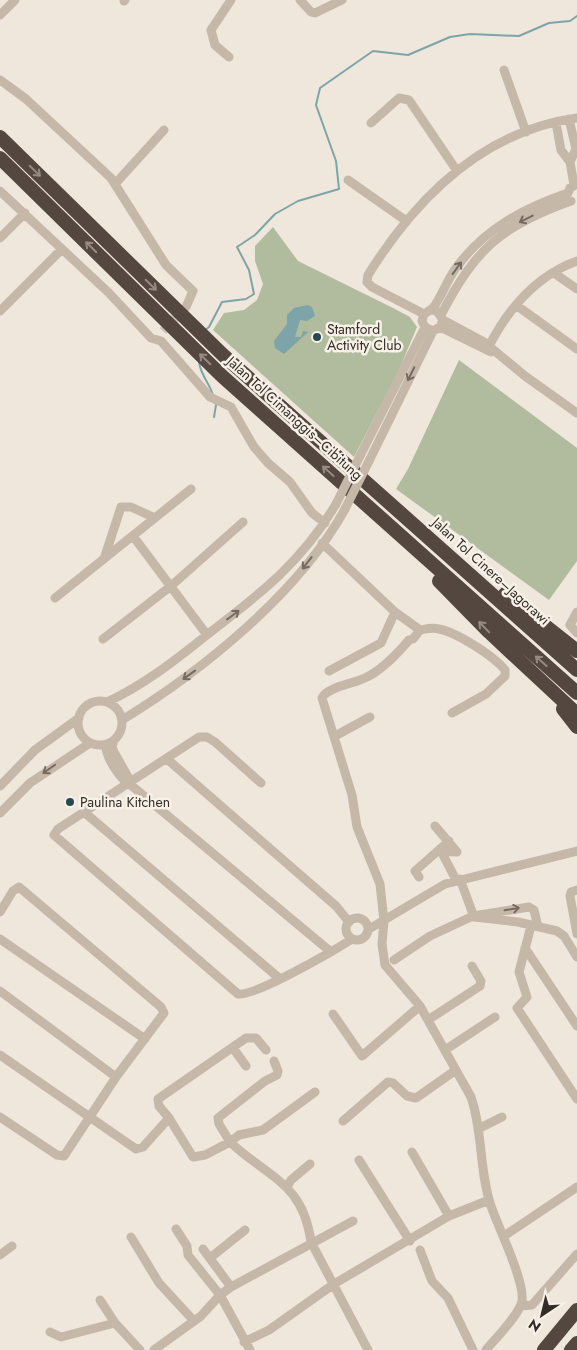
<svg xmlns="http://www.w3.org/2000/svg" width="577" height="1350" font-family="Jost,sans-serif">
	<rect width="100%" height="100%" fill="#efe7db"/>
	<!-- green -->
	<path fill="#b0bc9d" d="M273,227L298,261L395,309L410,317L417,327L399,370L354,457L213,330L224,313L244,310L257,300L263,284L255,261V246Z
		M459,360L577,448V561L549,600L396,489L408,469Z"/>
	<!-- water -->
	<path fill="#7da4a9" d="M308,305L312,307L315,316L307,321L300,320L295,337H301L303,331L308,332L284,354L275,348L274,341L287,324V315L294,308Z"/>
	<g fill="none" stroke-linecap="round" stroke-linejoin="round">
		<!-- stream -->
		<path stroke="#7da4a9" stroke-width="2" d="M205,330L209,327L222,302L246,299L254,294L249,270L237,247L255,235L275,214L298,201L339,189L336,161L316,105L320,88L373,51L408,55L450,37L470,34L519,36L549,23L570,21L577,16
			M199,362C201,376 209,382 213,395
			M214,417L216,405"/>
		<!-- minor-tunnel -->
		<path stroke="#c9c2b7" stroke-width="9" stroke-dasharray="9 4.5" stroke-linecap="butt" d="M163,331L183,310"/>
		<!-- minor -->
		<path stroke="#c5b8a8" stroke-width="9" d="M300,0L311,12L315,13L342,0
			M124,1L125,0
			M0,15L15,0
			M229,57L215,45L211,30L231,0
			M504,70L526,132
			M0,80L26,99L111,178L166,265L193,291L186,307
			M569,119L576,149L570,162
			M371,123L399,98L409,100L457,171
			M556,123L561,150L570,162L574,185
			M348,180L405,220
			M115,184L164,130
			M0,191L109,293L151,338L161,341L210,397L231,407L254,447L268,463L290,482L312,513L325,523
			M0,238L25,213
			M554,273L577,289
			M516,305L577,349
			M432,310L437,311L443,320L484,342L525,376L577,413
			M0,311L62,249
			M424,314L372,287L367,282L368,275C416,198 482,131 577,118
			M441,315C475,249 501,226 571,201
			M443,320L440,327L433,331L425,327L422,321L424,314C427,312 431,310 433,308C442,296 447,280 456,268C484,229 524,208 568,193L570,188L577,184
			M440,327L491,352
			M487,350C506,312 535,276 577,261
			M360,456L425,327
			M369,461L433,331
			M133,536L207,635
			M322,543L395,612L420,630C426,629 432,627 439,629C456,632 494,656 505,670V676L486,694L452,713
			M104,559L121,507H131L155,518
			M55,598L191,489
			M577,612L570,625L577,633
			M420,630L413,639L409,640C397,654 379,674 360,680C350,684 326,688 322,698L352,795L357,827L380,884L384,921L382,944L385,965L420,1006L471,1097C483,1132 479,1171 491,1206C498,1227 525,1281 522,1301C520,1314 495,1339 486,1350
			M103,639L171,586L243,522
			M329,671L381,643L395,612
			M78 723a22 22 0 1 1 44 0a22 22 0 1 1-44 0Z
			M107,702C144,685 177,659 208,634C260,594 302,562 336,504
			M122,720C202,671 299,593 345,509
			M335,736L370,717
			M114,740L112,747L114,752L132,784
			M106,745C105,757 122,782 132,786L331,952
			M167,759L336,906L349,922
			M261,783L215,742L207,737H199L58,829L54,835L238,994C254,997 335,950 352,939
			M0,786L35,750L79,718
			M84,812L279,978
			M0,813L30,783L90,743
			M435,826L457,852L440,851
			M441,851L456,880
			M419,877L415,871L449,841
			M460,879L474,917L518,922L557,931L564,936L577,957
			M577,890L571,892L570,896L577,934
			M0,912L13,891L19,887L161,1007L164,1013L116,1077L64,1156L57,1155L0,1117
			M346 929a11 11 0 1 1 22 0a11 11 0 1 1-22 0Z
			M531,926L519,972L527,997L517,1008L577,1099
			M369,929L445,884L577,851
			M0,939L145,1039
			M525,948L577,1026
			M394,960L430,936L473,916L529,907L534,910L538,927
			M0,991L116,1077
			M333,1014L362,1056L420,1006
			M428,1020L480,986L481,981L472,966
			M233,1048L246,1066
			M445,1050L495,1017
			M0,1055L136,1149L143,1147L169,1118L193,1157L205,1155L230,1142C268,1178 303,1182 311,1242L368,1350
			M274,1061L278,1071L277,1075L265,1081L218,1118L219,1124L230,1142L239,1135L263,1130L315,1092
			M169,1118L159,1106L158,1099L246,1038H256L266,1050
			M343,1121L388,1082L393,1083L407,1096L416,1098L456,1070
			M478,1129L502,1117
			M412,1152L449,1216
			M359,1160L410,1241
			M287,1187L291,1180L310,1164
			M176,1229L187,1246L188,1255L220,1295L250,1350
			M504,1236L577,1187
			M131,1237L159,1283L194,1321
			M203,1249L231,1287
			M420,1250L432,1281L448,1298L473,1350
			M0,1255L12,1246
			M210,1258L245,1230
			M100,1300L115,1323L140,1350
			M521,1306L532,1305L577,1254
			M50,1332L61,1337L115,1323
			M244,1342L269,1330L334,1284L449,1216L489,1200
			M154,1350L201,1316L220,1295L231,1287L353,1221"/>
		<!-- highway -->
		<path stroke="#534740" stroke-width="14" d="M0,137L223,355L577,670
			M0,158L222,376L577,693
			M439,581L489,632L577,714
			M505,594L577,651
			M563,709L577,727
			M544,1350L577,1310
			M571,1350L577,1343"/>
		<!-- minor-bridge -->
		<path stroke="#c5b8a8" stroke-width="9" d="M336,504L360,456
			M345,509L369,461"/>
	</g>
	<!-- one-way arrows -->
	<defs><path id="oneway-shaft" d="M-6 0H5M1.5-3L5.5 0L1.5 3" fill="none" stroke-width="1.6" stroke-linecap="round" stroke-linejoin="round" transform="scale(1.25)"/></defs>
	<g stroke="#958b83">
		<use href="#oneway-shaft" transform="translate(35 171) rotate(44)"/>
		<use href="#oneway-shaft" transform="translate(91 247) rotate(-135)"/>
		<use href="#oneway-shaft" transform="translate(151 285) rotate(44)"/>
		<use href="#oneway-shaft" transform="translate(205 359) rotate(-136)"/>
		<use href="#oneway-shaft" transform="translate(328 471) rotate(-138)"/>
		<use href="#oneway-shaft" transform="translate(484 627) rotate(-134)"/>
		<use href="#oneway-shaft" transform="translate(541 661) rotate(-138)"/>
	</g>
	<g stroke="#756b62">
		<use href="#oneway-shaft" transform="translate(526 219) rotate(153)"/>
		<use href="#oneway-shaft" transform="translate(457 268) rotate(-54)"/>
		<use href="#oneway-shaft" transform="translate(411 374) rotate(116)"/>
		<use href="#oneway-shaft" transform="translate(307 563) rotate(128)"/>
		<use href="#oneway-shaft" transform="translate(233 615) rotate(-37)"/>
		<use href="#oneway-shaft" transform="translate(189 675) rotate(144)"/>
		<use href="#oneway-shaft" transform="translate(49 769) rotate(145)"/>
		<use href="#oneway-shaft" transform="translate(512 909) rotate(-10)"/>
	</g>
	<!-- markers -->
	<g fill="#224a50" stroke="#f7f1e7" stroke-width="2">
		<circle cx="317" cy="337" r="5"/>
		<circle cx="70" cy="802" r="5"/>
	</g>
	<g text-anchor="middle" dominant-baseline="central" stroke-width="5" stroke-linejoin="round" paint-order="stroke">
		<!-- poi labels -->
		<g font-size="14" fill="#332c28" stroke="#f7f1e7" text-anchor="start">
			<text x="327" y="329">Stamford<tspan x="327" dy="16">Activity Club</tspan></text>
			<text x="80" y="802">Paulina Kitchen</text>
		</g>
		<!-- street labels -->
		<g font-size="14" fill="#332c28" stroke="#f7f1e7">
			<text transform="translate(295 418) rotate(42)">Jalan Tol Cimanggis–Cibitung</text>
			<text transform="translate(491 571) rotate(42)">Jalan Tol Cinere–Jagorawi</text>
		</g>
	</g>
	<!-- north arrow -->
	<g transform="translate(542 1315) rotate(215)" stroke="#f7f1e7" stroke-width="4" paint-order="stroke">
	<path d="M0-4L9 19L0 12L-9 19Z" fill="#332c28"/>
	<text y="-8" font-size="14" font-weight="bold" text-anchor="middle" fill="#332c28">N</text>
	</g>
</svg>
